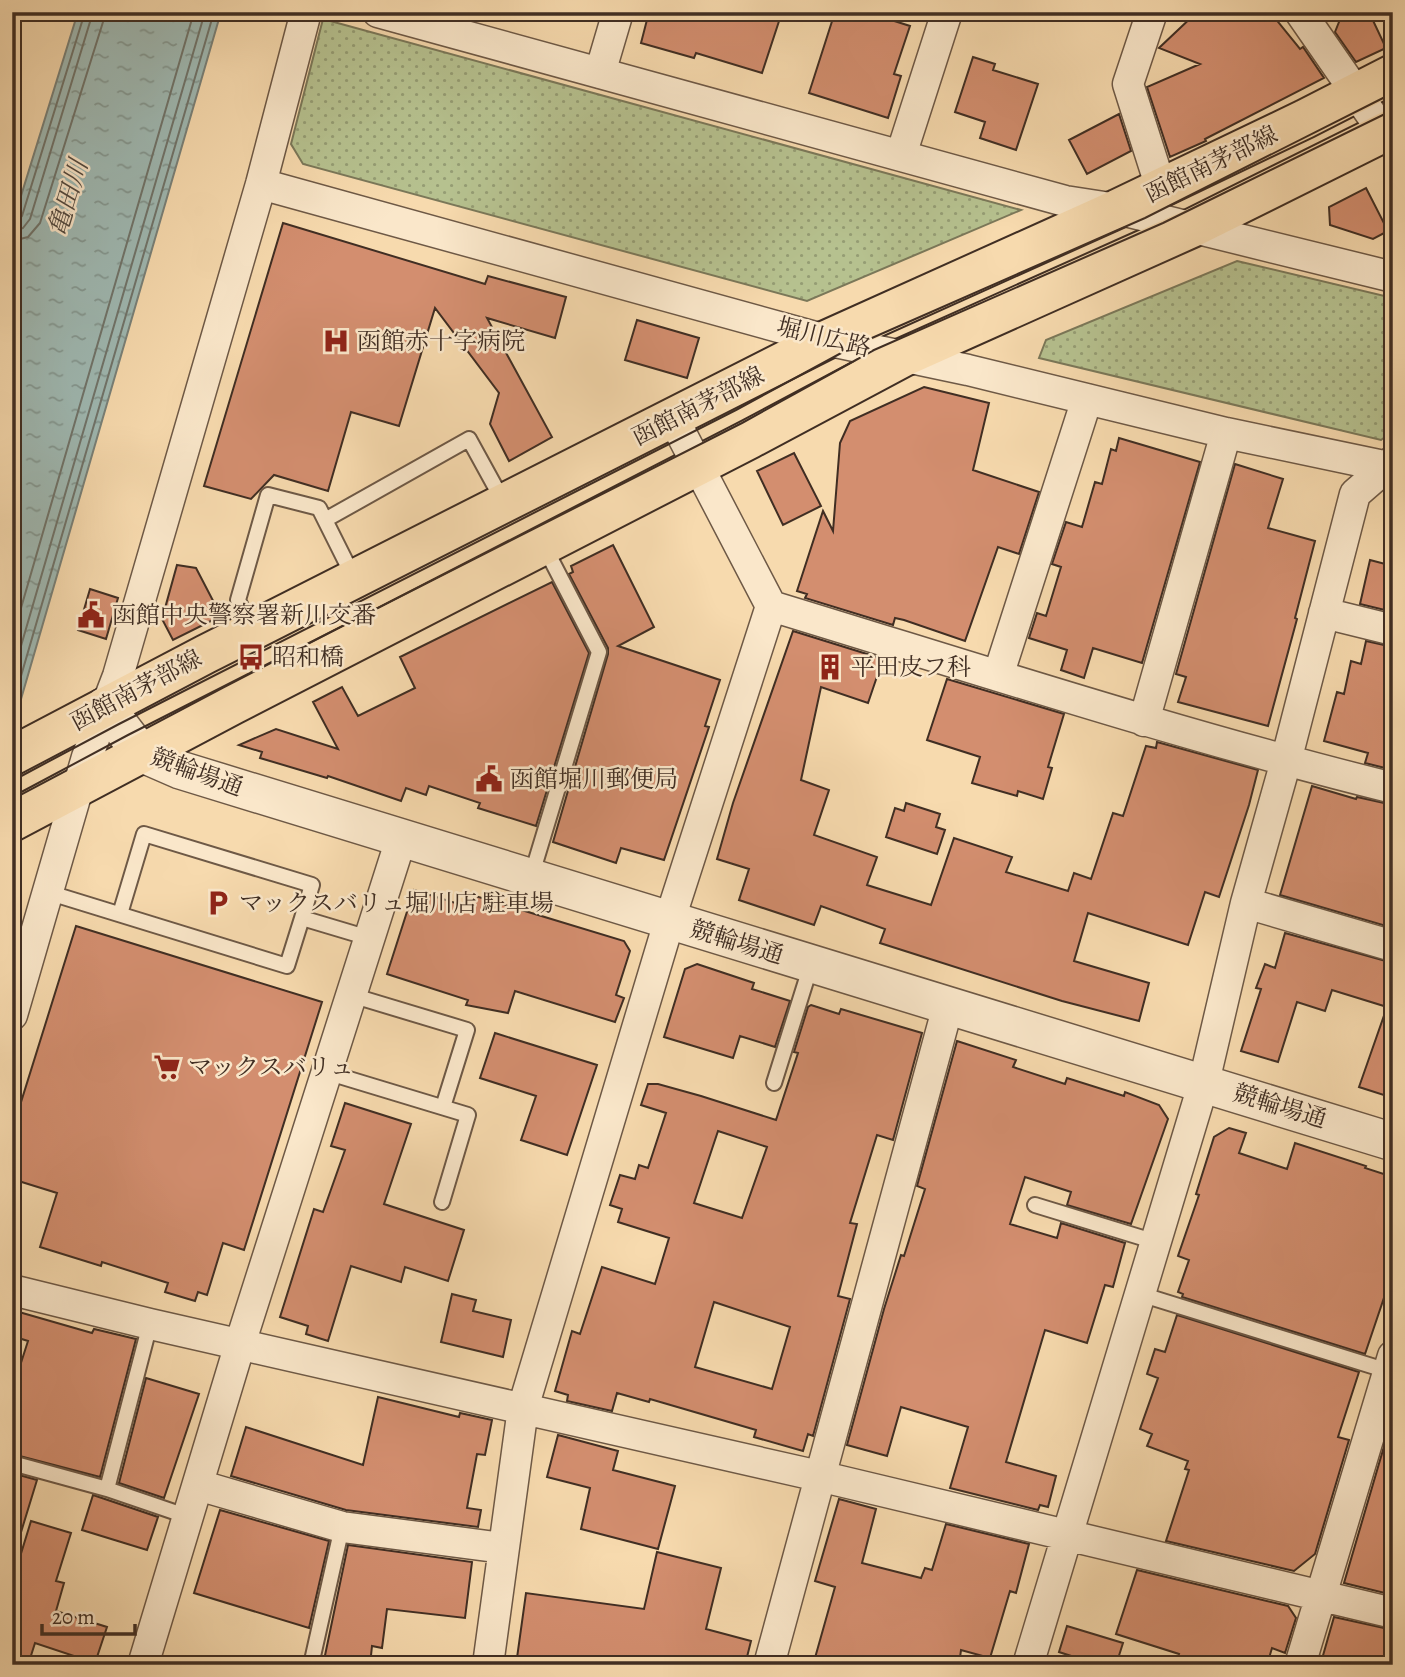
<svg xmlns="http://www.w3.org/2000/svg" width="1405" height="1677" font-family="Alegreya,'Noto Serif JP',serif">
	<defs>
		<pattern id="park-dots" width="8" height="8" patternUnits="userSpaceOnUse" patternTransform="scale(1.75)"><rect width="8" height="8" fill="#b6c18f"/><path d="M2 2h.1M6 6h.1" fill="none" stroke="#959d74" stroke-width="1.8" stroke-linecap="round"/></pattern>
		<pattern id="water-ripples" width="26" height="14" patternUnits="userSpaceOnUse" patternTransform="scale(1.75)"><rect width="26" height="14" fill="#9fb9b3"/><path d="M2 4q2-2 4 0t4 0M15 11q2-2 4 0t4 0" fill="none" stroke="#839791"/></pattern>
	</defs>
	<rect width="100%" height="100%" fill="#f7daae"/>
	<filter id="stains"><feTurbulence type="fractalNoise" baseFrequency=".00286" numOctaves="4"/><feColorMatrix values="0 0 0 0 .2 0 0 0 0 .09 0 0 0 0 .02 0 0 0 .5 -.17"/></filter>
	<radialGradient id="worn" r=".72"><stop offset=".6" stop-color="#630" stop-opacity="0"/><stop offset="1" stop-color="#630" stop-opacity=".3"/></radialGradient>
	<!-- park -->
	<path fill="url(#park-dots)" stroke="#7b7859" stroke-width="2" d="M323,19L1021,210L807,301L303,164L291,144Z
		M1237,261L1393,298V431L1381,440L1039,358L1046,340Z"/>
	<!-- water -->
	<path fill="url(#water-ripples)" stroke="#798179" stroke-width="2" d="M78,12H221L12,730V225Z"/>
	<g fill="none" stroke-linecap="round" stroke-linejoin="round">
		<!-- shore -->
		<path stroke="#70746b" stroke-width="2" d="M12,222L18,221L22,216L85,12
			M12,231L23,228L30,219L93,12
			M12,241L28,237L40,223L103,22L104,12
			M12,639L194,12
			M12,677L205,12
			M12,707L214,12"/>
	</g>
	<!-- building -->
	<path fill="#d38e6f" stroke="#402e23" stroke-width="2" fill-rule="evenodd" d="M649,12H782L762,73L696,53L694,58L641,43Z
		M835,12H866L910,26L894,74L901,76L888,118L809,93Z
		M1197,12H1270L1300,49L1303,47L1324,78L1205,139L1206,141L1170,157L1147,87L1200,64L1159,48Z
		M1343,12H1369L1386,48L1356,62L1335,32Z
		M973,57L995,64L993,70L1038,84L1016,150L980,138L985,122L955,112Z
		M1119,114L1131,151L1087,174L1069,140Z
		M1366,188L1388,231L1373,239L1330,225L1329,207Z
		M283,223L485,284L488,276L566,297L555,338L487,318L552,437L509,461L490,424L499,393L435,308L399,426L351,412L328,491L274,475L251,499L204,486Z
		M637,320L699,338L687,378L625,360Z
		M924,387L989,403L973,470L1039,492L1019,554L998,547L965,641L904,620L895,618L893,625L805,598L807,594L797,591L823,511L833,531L840,443L850,421Z
		M1119,438L1200,462L1142,663L1093,648L1084,678L1061,670L1067,650L1029,638L1037,613L1046,616L1061,567L1052,564L1066,522L1082,527L1095,482L1102,484L1111,449L1116,451Z
		M794,453L821,506L783,525L757,471Z
		M1235,464L1283,479L1268,528L1315,541L1295,618L1297,619L1268,726L1178,702L1186,677L1176,674Z
		M613,545L654,627L618,646L720,680L705,726L709,727L664,860L621,848L616,863L553,842L608,654V648L569,574L573,572L571,566Z
		M1370,560L1393,566V612L1360,604Z
		M177,565L196,568L221,616L173,640L162,619Z
		M552,582L589,653L536,826L478,808L480,803L429,786L426,795L406,788L401,801L328,776L327,778L260,758L262,752L239,745L276,729L338,749L313,702L342,687L358,716L415,688L400,657Z
		M90,589L118,598L106,639L78,630Z
		M793,631L883,659L868,703L821,687L801,780L829,790L814,835L877,857L867,885L931,905L954,838L1012,857L1006,872L1068,891L1074,873L1091,879L1113,813L1123,816L1146,746L1156,748L1157,742L1258,770L1249,805L1219,897L1205,892L1188,945L1088,913L1074,961L1149,983L1139,1021L1062,1001L880,943L885,929L821,906L814,925L739,900L749,869L717,859L733,803Z
		M1366,641L1393,647V770L1365,763L1368,753L1324,741L1337,692L1344,694L1351,661L1361,664Z
		M947,679L1064,714L1048,767L1052,768L1043,799L1018,791L1017,796L972,783L980,757L927,740Z
		M1312,786L1356,799L1357,797L1393,805V928L1280,895Z
		M906,803L940,814L936,827L945,830L937,854L886,837L895,808L904,811Z
		M414,890L468,907L472,895L624,941L630,951L616,995L624,998L615,1022L515,991L508,1013L466,1005L468,1000L387,974Z
		M76,926L322,1002L244,1250L223,1243L207,1295L198,1292L195,1301L165,1292L168,1283L102,1262L101,1266L40,1247L57,1193L12,1179V1131Z
		M1285,933L1393,963V1098L1359,1087L1387,1007L1332,990L1325,1011L1297,1002L1278,1062L1241,1051L1261,989L1256,988L1265,964L1275,968Z
		M697,964L754,983L752,989L790,1001L775,1047L740,1036L733,1058L664,1037L685,969Z
		M811,1005L839,1014L841,1009L922,1033L893,1140L877,1135L850,1223L857,1224L838,1296L850,1299L813,1436L808,1434L803,1451L754,1437L756,1430L650,1399L649,1402L617,1393L612,1411L567,1401L568,1395L555,1391L572,1331L580,1334L602,1267L655,1284L669,1238L618,1222L622,1209L610,1205L620,1175L635,1179L639,1165L648,1168L666,1113L641,1105L648,1084H658L701,1096L776,1120L798,1053L794,1052L808,1007ZM718,1131L767,1147L742,1218L694,1203ZM714,1302L790,1327L772,1389L695,1367Z
		M495,1033L597,1065L567,1155L521,1140L536,1096L480,1078Z
		M957,1041L1016,1060L1013,1067L1065,1084L1067,1078L1124,1096L1125,1092L1159,1105L1168,1119L1131,1224L1067,1205L1071,1192L1025,1177L1010,1224L1057,1238L1061,1223L1125,1243L1113,1287L1105,1285L1087,1343L1045,1330L1006,1462L1056,1476L1048,1507L1040,1505L1038,1510L950,1488L968,1427L901,1407L887,1456L847,1445L884,1309L901,1255L904,1256L925,1189L917,1186Z
		M345,1103L411,1124L384,1204L464,1230L448,1281L405,1267L401,1282L351,1266L328,1341L306,1334L308,1326L280,1317L314,1209L323,1212L345,1150L331,1146Z
		M1229,1128L1246,1133L1239,1153L1287,1169L1295,1143L1366,1166L1365,1168L1393,1177V1271L1365,1354L1182,1297L1183,1294L1178,1292L1189,1260L1178,1256L1199,1195L1196,1194L1214,1137Z
		M452,1294L476,1300L473,1311L511,1320L503,1357L441,1342Z
		M12,1310L92,1333L94,1329L136,1339L100,1477L12,1454V1391L28,1341L12,1336Z
		M1177,1315L1359,1372L1338,1437L1349,1440L1315,1554L1294,1571L1166,1541L1189,1470L1185,1469L1188,1461L1147,1446L1152,1434L1140,1429L1158,1378L1147,1374L1155,1349L1165,1352Z
		M146,1378L199,1394L164,1498L119,1483Z
		M378,1397L459,1417L460,1413L492,1420L485,1455L477,1454L467,1508L481,1510L478,1527L346,1510L231,1476L246,1427L363,1465Z
		M1388,1433L1393,1434V1595L1344,1583Z
		M558,1435L618,1451L613,1470L675,1486L658,1549L581,1529L590,1488L547,1477Z
		M12,1473L37,1480L18,1542L12,1541Z
		M93,1495L158,1517L147,1550L82,1530Z
		M839,1499L876,1509L862,1563L921,1578L925,1568L932,1570L946,1524L1029,1544L1016,1593L1010,1591L990,1658L961,1650L959,1665H813L835,1587L815,1581Z
		M220,1510L329,1541L309,1628L194,1593Z
		M31,1521L71,1533L56,1581L64,1583L56,1611L107,1627L95,1663L35,1643L28,1665H12V1583Z
		M348,1545L472,1562L465,1618L387,1609L382,1648L372,1646L370,1665H323Z
		M657,1552L721,1568L706,1629L751,1641L745,1665H661L631,1657L630,1659L623,1658L622,1665H516L526,1593L644,1609Z
		M1137,1570L1288,1606L1296,1618L1285,1653L1272,1648L1267,1665H1175L1179,1654L1116,1634Z
		M1334,1617L1393,1630V1665L1319,1664L1321,1657L1322,1659Z
		M1067,1626L1123,1643L1116,1665H1099L1059,1652Z"/>
	<g fill="none" stroke-linecap="round" stroke-linejoin="round">
		<!-- service casing -->
		<g stroke="#6e5946" stroke-width="18">
			<path id="service" d="M325,520L469,439L503,501
				M252,631L238,600L268,495L319,508L354,578
				M531,877L599,652L544,546
				M47,892L287,966L302,918L369,938
				M120,914L144,834L312,885L302,918
				M351,995L467,1030L443,1107
				M326,1072L468,1115L442,1202
				M774,1083L811,965
				M1035,1205L1156,1242
				M1140,1294L1388,1371
				M150,1324L107,1489L189,1517
				M12,1463L107,1489
				M311,1665L342,1527"/>
		</g>
		<!-- minor casing -->
		<g stroke="#6e5946" stroke-width="33">
			<path id="minor" d="M378,12L1065,201L1117,209L1393,277
				M1152,12L1128,84L1161,188
				M1300,12L1384,133
				M600,73L618,12
				M901,155L947,12
				M261,184L826,340L968,370L1226,433L1393,468
				M771,606C978,669 1183,736 1393,788
				M1324,613L1393,630
				M998,676L1087,399
				M1144,721L1226,433
				M1246,903L1393,946
				M12,1015L87,757L118,676L261,184L306,12
				M12,1290L150,1324L819,1476L1393,1613
				M198,1485L342,1527L503,1548
				M143,1665L240,1344L401,839
				M488,1665L523,1408L669,922L771,606L673,418
				M769,1665L948,1006
				M1028,1665L1204,1082L1246,903L1286,761L1355,494L1393,461
				M1300,1665L1393,1356"/>
		</g>
		<!-- tertiary casing -->
		<g stroke="#6e5946" stroke-width="40">
			<path id="tertiary" d="M105,706L141,753L180,770L1393,1142"/>
		</g>
		<!-- primary casing -->
		<g stroke="#402e23" stroke-width="42">
			<path id="primary" d="M12,756L206,654L826,340L1117,209L1305,119L1393,74
				M12,822L233,705L750,439L904,357L1192,228L1393,128"/>
		</g>
		<!-- service -->
		<use href="#service" stroke="#fae7ca" stroke-width="14"/>
		<!-- minor -->
		<use href="#minor" stroke="#fae7ca" stroke-width="30"/>
		<!-- tertiary -->
		<use href="#tertiary" stroke="#fae7ca" stroke-width="37"/>
		<!-- primary -->
		<use href="#primary" stroke="#f7daae" stroke-width="38"/>
		<!-- tram -->
		<path stroke="#402e23" stroke-width="2" d="M12,781L119,724L736,410L856,345L1145,218L1393,93
			M12,797L128,735L742,423L874,350L1163,223L1393,110"/>
	</g>
	<!-- icons -->
	<defs>
		<g id="hospital-bare" transform="scale(2.1)"><path d="M-5-5h3v3.5h4V-5h3V5h-3V1.5h-4V5h-3Z" fill="#8f2418" stroke="#fae7ca" stroke-width="2.5" paint-order="stroke"/></g>
		<g id="civic-bare" transform="scale(2.1)"><path d="M-.6-6.5H3V-4.5H.6V-3L4-1V1h2V6H-6V1h2V-1L-.6-3ZM-1.2 2.5V6h2.4V2.5Z" fill="#8f2418" stroke="#fae7ca" stroke-width="2.5" paint-order="stroke"/></g>
		<g id="bus-bare" transform="scale(2.1)"><path d="M-5-6H5V4H4V6H2V4H-2V6H-4V4H-5ZM-3.5-4V0h7V-4ZM-3.5 1.2v1.5H-2V1.2ZM2 1.2v1.5H3.5V1.2Z" fill="#8f2418" stroke="#fae7ca" stroke-width="2.5" paint-order="stroke"/></g>
		<g id="building-bare" transform="scale(2.1)"><path d="M-4-6H4V6H1V3H-1V6H-4ZM-2.5-4.3h1.7v1.8h-1.7ZM.8-4.3h1.7v1.8H.8ZM-2.5-1h1.7V.8h-1.7ZM.8-1h1.7V.8H.8Z" fill="#8f2418" stroke="#fae7ca" stroke-width="2.5" paint-order="stroke"/></g>
		<g id="parking-bare" transform="scale(2.1)"><path d="M-3.5-5.5H1a3.5 3.5 0 0 1 0 7H-1V5.5H-3.5ZM-1-3.4V-.6H.8a1.4 1.4 0 0 0 0-2.8Z" fill="#8f2418" stroke="#fae7ca" stroke-width="2.5" paint-order="stroke"/></g>
		<g id="supermarket-bare" transform="scale(2.1)"><path d="M-6-5.5h2.5l.6 2H6L4.5 2H-2.5L-4.4-4H-6ZM-1.5 3.2a1.3 1.3 0 1 0 .1 0ZM3 3.2a1.3 1.3 0 1 0 .1 0Z" fill="#8f2418" stroke="#fae7ca" stroke-width="2.5" paint-order="stroke"/></g>
	</defs>
	<g fill-rule="evenodd">
		<use href="#hospital-bare" x="336" y="341"/>
		<use href="#civic-bare" x="91" y="615"/>
		<use href="#bus-bare" x="251" y="657"/>
		<use href="#building-bare" x="830" y="667"/>
		<use href="#civic-bare" x="489" y="779"/>
		<use href="#parking-bare" x="218" y="903"/>
		<use href="#supermarket-bare" x="167" y="1067"/>
	</g>
	<g text-anchor="middle" dominant-baseline="central" stroke-width="5" stroke-linejoin="round" paint-order="stroke">
		<!-- street labels -->
		<g font-size="24" fill="#402e23" stroke="#fae7ca">
			<text transform="translate(1211 164) rotate(-26)">函館南茅部線</text>
			<text transform="translate(824 337) rotate(14)">堀川広路</text>
			<text transform="translate(698 406) rotate(-27)">函館南茅部線</text>
			<text transform="translate(136 690) rotate(-28)">函館南茅部線</text>
			<text transform="translate(197 772) rotate(20)">競輪場通</text>
			<text transform="translate(737 942) rotate(17)">競輪場通</text>
			<text transform="translate(1280 1106) rotate(17)">競輪場通</text>
		</g>
		<!-- poi labels -->
		<g font-size="24" fill="#402e23" stroke="#fae7ca" text-anchor="start">
			<text x="357" y="341">函館赤十字病院</text>
			<text x="112" y="615">函館中央警察署新川交番</text>
			<text x="272" y="657">昭和橋</text>
			<text x="851" y="667">平田皮フ科</text>
			<text x="510" y="779">函館堀川郵便局</text>
			<text x="239" y="903">マックスバリュ堀川店 駐車場</text>
			<text x="188" y="1067">マックスバリュ</text>
		</g>
		<!-- water labels -->
		<g font-size="26" font-style="italic" fill="#534a40" stroke="#fae7ca">
			<text transform="translate(68 198) rotate(-73)">亀田川</text>
		</g>
	</g>
	<!-- margin -->
	<rect width="1405" height="1677" fill="none" stroke="#f7daae" stroke-width="42"/>
	<rect x="14" y="14" width="1377" height="1649" fill="none" stroke="#402e23" stroke-width="3.5"/>
	<rect x="21" y="21" width="1363" height="1635" fill="none" stroke="#402e23" stroke-width="2"/>
	<!-- scale -->
	<path d="M42 1624v10h93v-10" fill="none" stroke="#402e23" stroke-width="3.5"/>
	<text x="52" y="1624" font-size="21" fill="#402e23" stroke="#fae7ca" stroke-width="5" paint-order="stroke">20 m</text>
	<rect width="100%" height="100%" filter="url(#stains)"/>
	<rect width="100%" height="100%" fill="url(#worn)"/>
</svg>
